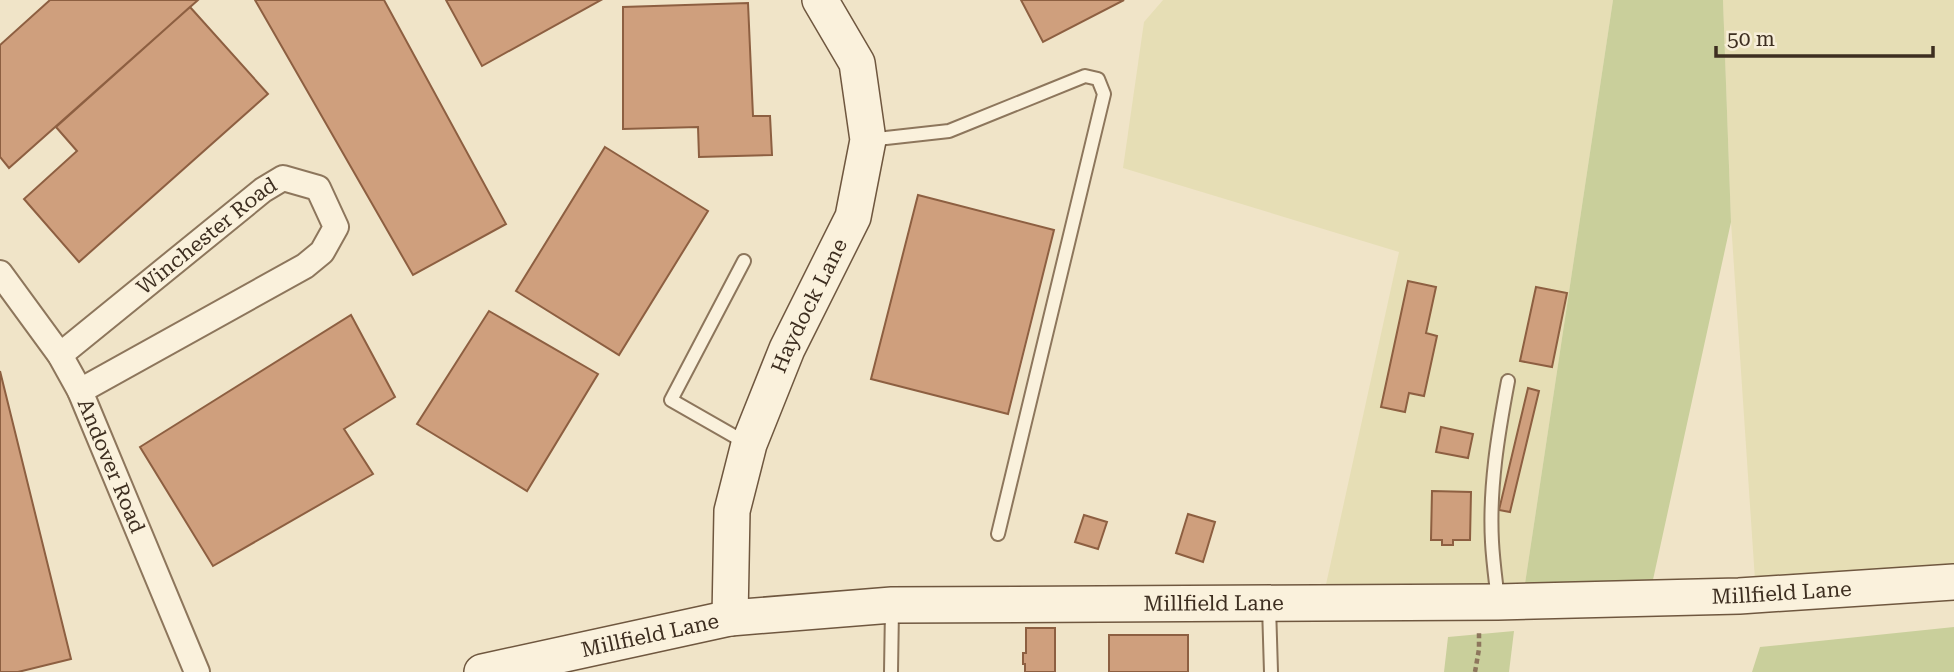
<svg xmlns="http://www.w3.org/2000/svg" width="1954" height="672" font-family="'Roboto Serif',serif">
	<rect width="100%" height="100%" fill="#f0e4c8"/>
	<!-- farmland -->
	<path fill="#e6deb5" d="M1163,0H1613L1523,597L1325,589L1399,252L1123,168L1144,22Z
		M1723,0H1954V579L1756,595L1731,222Z"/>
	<!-- green -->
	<path fill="#c9cf9b" d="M1613,0H1723L1731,222L1649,598L1523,597Z
		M1954,627V672H1752L1760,647Z
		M1514,631L1509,672H1444L1448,637Z"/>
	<!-- building -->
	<path fill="#cf9f7d" stroke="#8d5f41" stroke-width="2" d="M50,0H198L9,168L0,157V45Z
		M255,0H384L506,224L413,275Z
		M446,0H601L482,66Z
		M1021,0H1124L1043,42Z
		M748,3L753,116H770L772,155L699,157L698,127L623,129V7Z
		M190,7L268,94L79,262L24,199L77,151L56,127Z
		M605,147L708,211L619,355L516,291Z
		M918,195L1054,230L1008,414L871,379Z
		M1408,281L1436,287L1426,333L1437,336L1424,396L1409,393L1405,412L1381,407Z
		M1536,287L1567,293L1552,367L1520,361Z
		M489,311L598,374L527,491L417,424Z
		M351,315L395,397L344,429L373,474L213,566L140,447Z
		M0,371L71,659L18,672H0Z
		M1528,388L1539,391L1510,512L1499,510Z
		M1441,427L1473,434L1468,458L1436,452Z
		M1432,491L1471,492L1470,540H1453V545H1442V540H1431Z
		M1188,514L1215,522L1203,562L1176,553Z
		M1084,515L1107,522L1098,549L1075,542Z
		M1026,628H1055V672H1025V664H1023V653H1026Z
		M1109,635H1188V672H1109Z"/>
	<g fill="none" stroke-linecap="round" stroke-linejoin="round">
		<!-- lane casing -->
		<g stroke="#8d765c" stroke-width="16">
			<path id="lane" d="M868,140L949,131L1085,76L1098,79L1104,94L998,534
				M744,261L671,400L748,444
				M1498,601C1496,582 1493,562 1492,542C1489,488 1498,434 1508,381
				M1269,606L1271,672
				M891,672L892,609"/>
		</g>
		<!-- street casing -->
		<g stroke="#8d765c" stroke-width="28">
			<g id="street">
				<path id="s1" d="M0,273L60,355L80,391L197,672"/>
				<path id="s2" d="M60,355L263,190L283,178L318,188L336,227L322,252L305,266L80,391"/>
			</g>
		</g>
		<!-- secondary casing -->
		<g stroke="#6f573f" stroke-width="38">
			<g id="secondary">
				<path id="s3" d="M730,618L732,511L749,444L787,349L853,217L868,140L857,63L820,0"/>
				<path id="s4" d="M482,672L730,618L892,605L1498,602L1739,596L1954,582"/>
			</g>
		</g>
		<!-- path -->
		<path stroke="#8d765c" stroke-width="4.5" stroke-dasharray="5 3.5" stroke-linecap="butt" d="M1475,672L1479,649V631"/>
		<!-- lane -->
		<use href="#lane" stroke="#faf1dc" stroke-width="12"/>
		<!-- street -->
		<use href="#street" stroke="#faf1dc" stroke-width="24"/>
		<!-- secondary -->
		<use href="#secondary" stroke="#faf1dc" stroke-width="35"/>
	</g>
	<g text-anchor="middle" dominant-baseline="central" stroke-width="5" stroke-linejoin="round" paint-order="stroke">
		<!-- street labels -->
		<g font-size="21" fill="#3d2e20" stroke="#f7eed8">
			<text stroke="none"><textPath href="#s2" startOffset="189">Winchester Road</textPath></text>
			<text stroke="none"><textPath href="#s3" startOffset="327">Haydock Lane</textPath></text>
			<text stroke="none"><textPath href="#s1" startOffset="224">Andover Road</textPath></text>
			<text stroke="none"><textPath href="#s4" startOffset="1306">Millfield Lane</textPath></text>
			<text stroke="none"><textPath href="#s4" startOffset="738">Millfield Lane</textPath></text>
			<text stroke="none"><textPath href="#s4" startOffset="172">Millfield Lane</textPath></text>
		</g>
	</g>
	<!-- scale -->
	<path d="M1716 46v10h217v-10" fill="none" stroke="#3d2e20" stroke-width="3.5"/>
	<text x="1727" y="46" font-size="21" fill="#3d2e20" stroke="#f7eed8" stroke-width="5" paint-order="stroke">50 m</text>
</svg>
